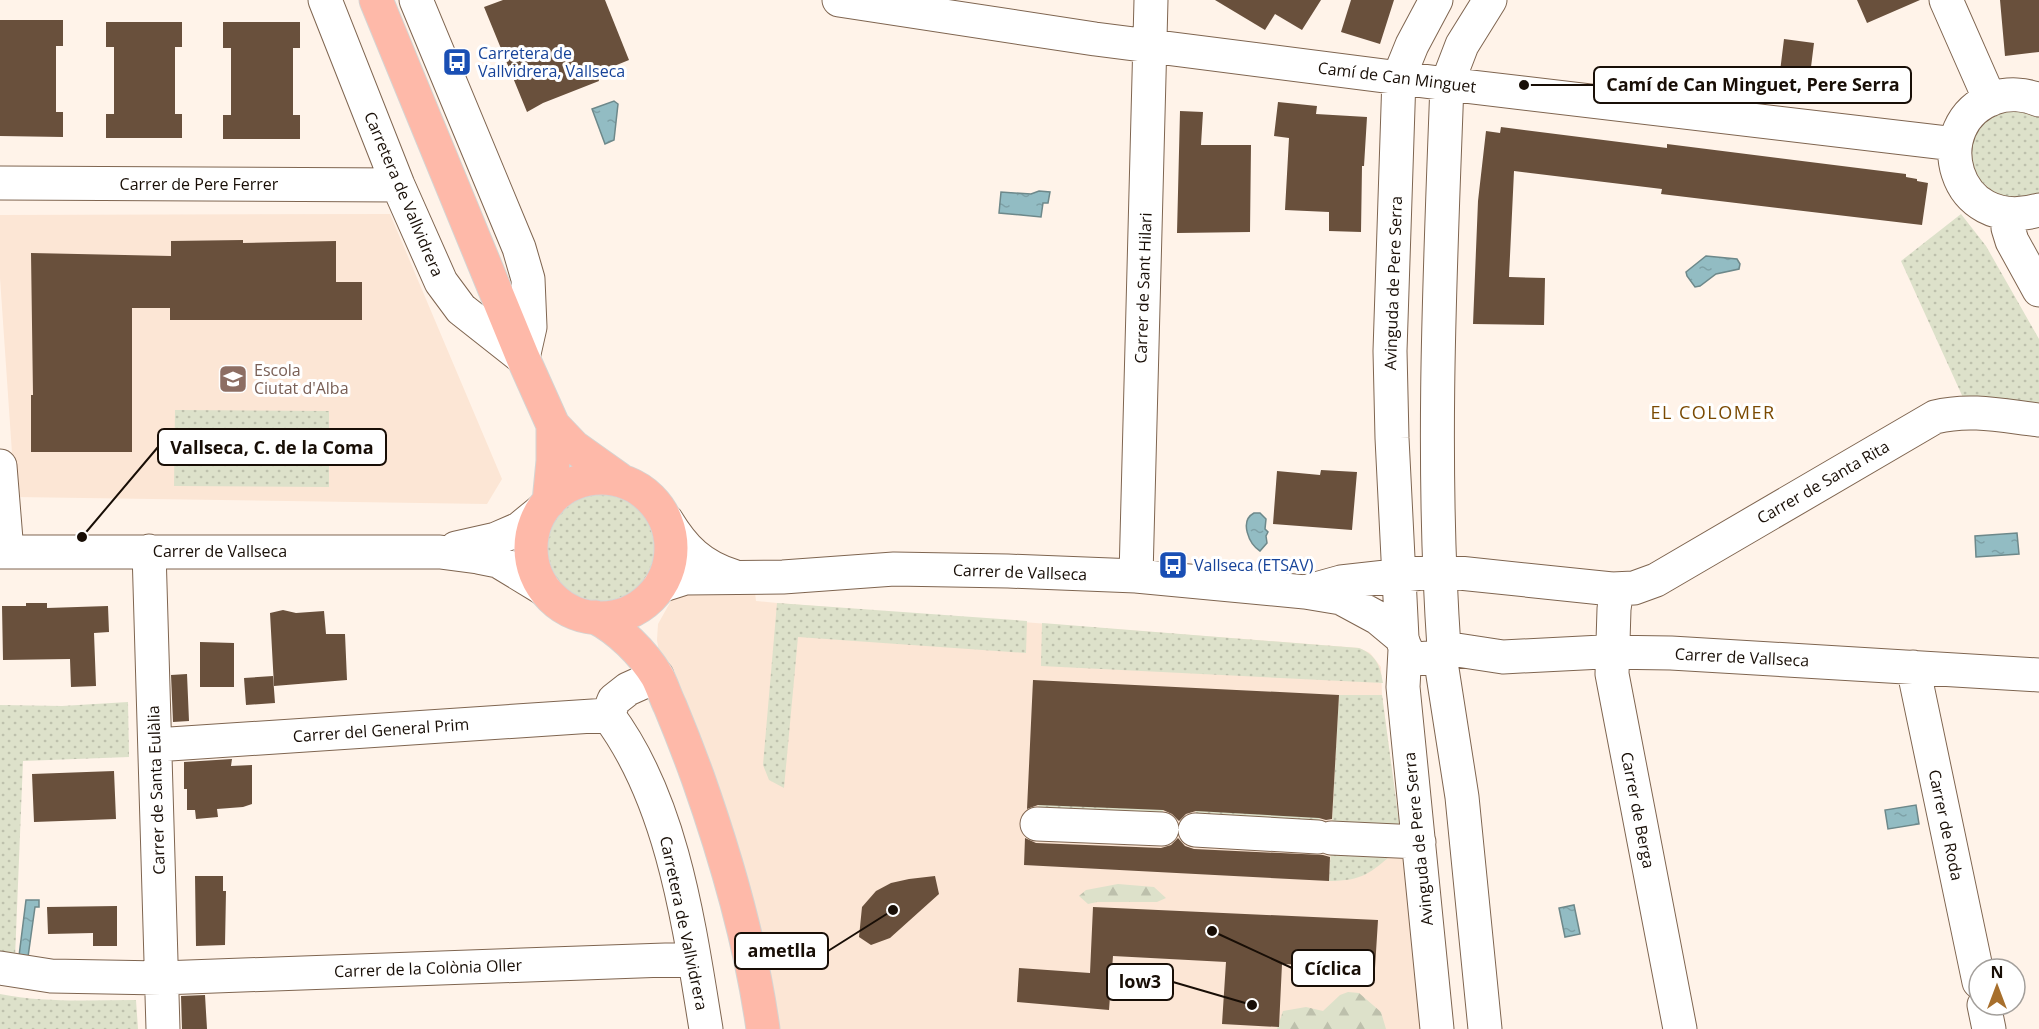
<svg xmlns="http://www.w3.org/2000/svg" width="2039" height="1029" font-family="'Open Sans',sans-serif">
	<defs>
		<pattern id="grass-dots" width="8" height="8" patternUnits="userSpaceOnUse" patternTransform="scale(1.5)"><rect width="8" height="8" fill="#dde1ca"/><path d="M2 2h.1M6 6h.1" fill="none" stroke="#bdc0ac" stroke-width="1.8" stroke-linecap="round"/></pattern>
		<pattern id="forest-firs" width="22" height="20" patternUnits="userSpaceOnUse" patternTransform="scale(1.5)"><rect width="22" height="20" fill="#dde1ca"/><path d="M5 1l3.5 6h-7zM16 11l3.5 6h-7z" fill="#bdc0ac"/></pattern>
		<pattern id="water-ripples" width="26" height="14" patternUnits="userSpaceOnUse" patternTransform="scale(1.5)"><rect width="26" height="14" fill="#92bcc3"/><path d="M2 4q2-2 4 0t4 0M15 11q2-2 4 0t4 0" fill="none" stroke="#7da0a6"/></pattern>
	</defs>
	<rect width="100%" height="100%" fill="#fff3e9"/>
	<!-- built -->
	<path fill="#fce6d5" d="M390,214L502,479L487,504L15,497L0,278V215Z
		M700,591L755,592L756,601L777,603L1359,648L1370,653L1381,667L1382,695L1400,830L1422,1029H776L660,658L657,640L658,624L672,599Z"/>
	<!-- grass -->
	<path fill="url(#grass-dots)" d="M1998,110L2039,113V195L2002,200L1970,171L1971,135Z
		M1961,214L1986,246L2039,339V405L1965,402L1901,261Z
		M175,410L329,411V487L174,486Z
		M548 548a53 53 0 1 1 106 0a53 53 0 1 1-106 0Z
		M777,603L1027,621L1026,653L798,637L784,788L769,780L763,765Z
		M1042,623L1359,648C1376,655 1380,665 1383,683L1041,666Z
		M1339,695H1382L1400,830L1332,824Z
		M128,702L129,757L23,761L15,958L0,955V705L62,706Z
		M1039,799L1163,806V817L1038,811Z
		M1196,807L1320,813L1319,827L1195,821Z
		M1331,848L1395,852C1370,873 1363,881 1329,881Z
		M0,994C44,1003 91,1000 136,1000L138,1029H0Z"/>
	<!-- forest -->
	<path fill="url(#forest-firs)" d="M1118,884L1154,887L1166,898L1157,902H1097L1088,904L1079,896L1086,890Z
		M1348,992L1359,993L1381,1012L1386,1029H1277L1283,1011L1306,1007L1323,1011L1340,995Z"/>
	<!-- water -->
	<path fill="url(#water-ripples)" stroke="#6d888a" stroke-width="1.5" d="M614,101L618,104L614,140L605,144L592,109Z
		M1039,191L1050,192L1048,203H1043L1041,217L999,213L1001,192L1031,194Z
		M1706,256L1737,259L1740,264L1739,269L1716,274L1700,286L1695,287L1687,276L1686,272Z
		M1254,513H1260L1266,519L1265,529L1268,532L1266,536L1267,543L1260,551C1249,544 1239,521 1254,513Z
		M2017,533L2019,554L1976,557L1975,536Z
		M1916,805L1919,824L1888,829L1885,810Z
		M26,900H39V907H35L28,957L19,956Z
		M1574,905L1580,934L1565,937L1559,908Z"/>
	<!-- building -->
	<path fill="#69503c" d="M503,0H605L629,60L597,73L599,81L543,103L527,112L484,7Z
		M1215,0H1321L1302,30L1275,14L1265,30Z
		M1351,0H1394L1380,44L1341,32Z
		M1857,0H1920L1867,23Z
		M2000,0H2039V52L2005,56Z
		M0,20H63V46H56V112H63V137L0,136Z
		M106,22H182V47H175V114H182V138H106V114H114V47H106Z
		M223,22H300V48H293V115H300V139H223V115H231V48H223Z
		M1784,39L1814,43L1808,91L1778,88Z
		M1278,102L1317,106L1316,114L1367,117L1364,166H1362L1361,232L1329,231V212L1285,210L1289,138L1274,136Z
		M1180,111L1203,112L1201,145H1251L1250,232L1177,233Z
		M1501,127L1667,148V144L1906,174V177L1917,179V181L1928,183L1922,225L1661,194L1662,189L1514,171L1509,277L1545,278L1544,325L1473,324L1478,201L1486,131L1500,133Z
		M243,240V243L336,241V282H362V320H170V308H132V452H31V395H33L31,253L171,256V241Z
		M1321,470L1357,472L1352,530L1273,524L1277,471L1320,475Z
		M26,603H47V608L108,606L109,632L94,633L96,686L71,687L70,659L3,660L2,606H26Z
		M283,610L296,613L324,611L326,634H345L347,680L274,686L270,613Z
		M200,642L234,643V687H200Z
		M187,674L189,721L173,722L171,675Z
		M273,676L275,703L246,705L244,678Z
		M1033,680L1339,695L1332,819L1326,820L1319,818L1196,811L1186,814L1179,821L1172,814L1163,810L1038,805L1027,809Z
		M232,759L231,766L252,765V804L243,807L217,809L218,817L196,819L195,810H187V789H184V762Z
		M114,771L116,819L34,822L32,774Z
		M1025,838L1036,843L1161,848L1171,845L1178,838L1185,846L1194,849L1323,855L1330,857L1329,881L1024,865Z
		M195,876H223V891H226L225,945L196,946Z
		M935,876L939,894L890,938L871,945L859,937L862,907L876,891L891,883L909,879Z
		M117,906V946H93V933L48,934L47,907Z
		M1093,907L1378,920L1375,968L1282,964L1279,1027L1222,1024L1226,962L1113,956L1109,1010L1017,1002L1019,968L1090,973Z
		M205,995L207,1029H182L181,996Z"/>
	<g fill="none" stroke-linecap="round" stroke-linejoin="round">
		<!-- minor casing -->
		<g stroke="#7f6550" stroke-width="35">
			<path id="minor" d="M325,0L398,185L441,282L461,309L523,358L530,327L528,279L519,248L416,0
				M839,0L1095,39L1447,84L1955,144
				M1436,0L1412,45L1399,77L1390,351L1392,438L1402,638C1408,662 1419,660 1440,656L1444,648C1431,460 1440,272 1447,84L1462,45L1490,0
				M1946,0L1990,100
				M2039,100C2025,94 2008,93 1994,98C1925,123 1952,235 2039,210
				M0,183L398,185
				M2011,215L2008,228L2012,241L2039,290
				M0,466L7,552
				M667,521C684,549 701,566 733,576
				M456,548L496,539L519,529L541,511
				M149,551L163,1029
				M0,552H440L478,557L498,561L544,589
				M1136,576L1151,0
				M660,586L685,578L783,577L894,569L1008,571L1136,576L1305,592L1341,598L1378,618L1402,638
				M1617,589L1614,609L1612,674L1680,1029
				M1305,592L1341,582L1440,571L1612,589L1634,588L1656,580L1935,417C1970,408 2004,416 2039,420
				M1444,648L1503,657L1602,652L1671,653L2039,675
				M1405,650L1403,687L1437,1029
				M1440,656L1462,797L1485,1029
				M1913,667L1979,982
				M608,715C673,802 689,925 706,1029
				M608,715L614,700L628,689L657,676
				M155,745L608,715
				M1037,824L1162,829
				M1195,830L1318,837
				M1331,838L1419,842
				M0,968L51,976L161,978L694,959
				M1984,1005L1989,1029"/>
		</g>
		<!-- major casing -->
		<g stroke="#d5d4d2" stroke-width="35">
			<path id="major" d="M376,0L523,358L553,425L574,447L619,479
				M531 548a70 70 0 1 1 140 0a70 70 0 1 1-140 0Z
				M549,502L553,461V425
				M595,617C619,629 643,653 657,676C662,685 665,696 670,706C680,730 689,753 698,778C727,860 751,943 763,1029"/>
		</g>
		<!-- minor -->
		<use href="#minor" stroke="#fff" stroke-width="33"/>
		<!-- major -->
		<use href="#major" stroke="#feb9a9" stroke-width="33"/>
	</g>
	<!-- icons -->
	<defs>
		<g id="bus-square" transform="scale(1.5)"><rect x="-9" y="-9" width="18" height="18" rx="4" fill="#1a4fb4" stroke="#fff"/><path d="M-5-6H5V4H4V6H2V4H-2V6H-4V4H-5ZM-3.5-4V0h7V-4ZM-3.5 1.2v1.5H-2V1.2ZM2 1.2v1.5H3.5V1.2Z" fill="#fff"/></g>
		<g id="school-square" transform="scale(1.5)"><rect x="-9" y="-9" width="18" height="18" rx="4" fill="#8d6e63" stroke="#fff"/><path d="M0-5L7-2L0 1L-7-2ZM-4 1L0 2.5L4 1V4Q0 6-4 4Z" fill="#fff"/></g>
	</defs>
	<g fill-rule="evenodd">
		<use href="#bus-square" x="457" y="62"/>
		<use href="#school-square" x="233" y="379"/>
		<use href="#bus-square" x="1173" y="565"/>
	</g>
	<g text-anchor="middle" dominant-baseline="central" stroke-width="6" stroke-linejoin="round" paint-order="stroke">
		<!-- transit labels -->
		<g font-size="16" fill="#164399" stroke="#fff" text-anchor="start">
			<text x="478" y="53">Carretera de<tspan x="478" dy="18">Vallvidrera, Vallseca</tspan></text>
			<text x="1194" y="565">Vallseca (ETSAV)</text>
		</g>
		<!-- street labels -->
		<g font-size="16" fill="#180e06" stroke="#fff">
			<text transform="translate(1397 77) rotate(7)">Camí de Can Minguet</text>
			<text x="199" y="184">Carrer de Pere Ferrer</text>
			<text transform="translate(404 194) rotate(67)">Carretera de Vallvidrera</text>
			<text transform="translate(1393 283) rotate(-88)">Avinguda de Pere Serra</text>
			<text transform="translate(1143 288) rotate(-88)">Carrer de Sant Hilari</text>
			<text transform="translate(1823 482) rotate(-30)">Carrer de Santa Rita</text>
			<text x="220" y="551">Carrer de Vallseca</text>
			<text transform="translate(1020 572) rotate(2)">Carrer de Vallseca</text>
			<text transform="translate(1742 657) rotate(3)">Carrer de Vallseca</text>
			<text transform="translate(381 730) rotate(-4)">Carrer del General Prim</text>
			<text transform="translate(156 790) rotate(-92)">Carrer de Santa Eulàlia</text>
			<text transform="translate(1638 810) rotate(79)">Carrer de Berga</text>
			<text transform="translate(1946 825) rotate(78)">Carrer de Roda</text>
			<text transform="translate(1418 839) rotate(-96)">Avinguda de Pere Serra</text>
			<text transform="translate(684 923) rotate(78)">Carretera de Vallvidrera</text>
			<text transform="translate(428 968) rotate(-2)">Carrer de la Colònia Oller</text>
		</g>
		<!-- education labels -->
		<g font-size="16" fill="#785e54" stroke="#fff" text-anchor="start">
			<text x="254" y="370">Escola<tspan x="254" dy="18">Ciutat d'Alba</tspan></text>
		</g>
		<!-- neighbourhood labels -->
		<g font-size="18" letter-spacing="1.5" fill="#7b4a02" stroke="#fff">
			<text x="1713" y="412">EL COLOMER</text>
		</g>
	</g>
	<!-- callouts -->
	<path fill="none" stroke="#180e06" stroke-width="2" d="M1524 85L1594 85M82 537L158 447M893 910L828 951M1212 931L1292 968M1252 1005L1173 982"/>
	<g fill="#180e06" stroke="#fff" stroke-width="2">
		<circle cx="1524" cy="85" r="6"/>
		<circle cx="82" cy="537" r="6"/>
		<circle cx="893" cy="910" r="6"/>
		<circle cx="1212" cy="931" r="6"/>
		<circle cx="1252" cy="1005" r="6"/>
	</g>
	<g fill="#fff" stroke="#180e06" stroke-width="2">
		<rect x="1594" y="67" width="317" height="36" rx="6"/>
		<rect x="158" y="429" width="228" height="36" rx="6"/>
		<rect x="735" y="933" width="93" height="36" rx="6"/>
		<rect x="1292" y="950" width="82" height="36" rx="6"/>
		<rect x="1107" y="964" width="66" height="36" rx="6"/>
	</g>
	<g font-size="18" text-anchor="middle" font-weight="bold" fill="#180e06">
		<text x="1753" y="91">Camí de Can Minguet, Pere Serra</text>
		<text x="272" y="454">Vallseca, C. de la Coma</text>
		<text x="782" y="957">ametlla</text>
		<text x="1333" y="975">Cíclica</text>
		<text x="1140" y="988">low3</text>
	</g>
	<!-- north arrow -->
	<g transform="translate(1997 987)"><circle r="28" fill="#ffffff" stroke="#a39f9b" stroke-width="1.5"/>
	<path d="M0-4.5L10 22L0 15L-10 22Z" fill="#a76f2c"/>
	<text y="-9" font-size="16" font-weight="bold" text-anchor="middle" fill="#180e06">N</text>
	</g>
</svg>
